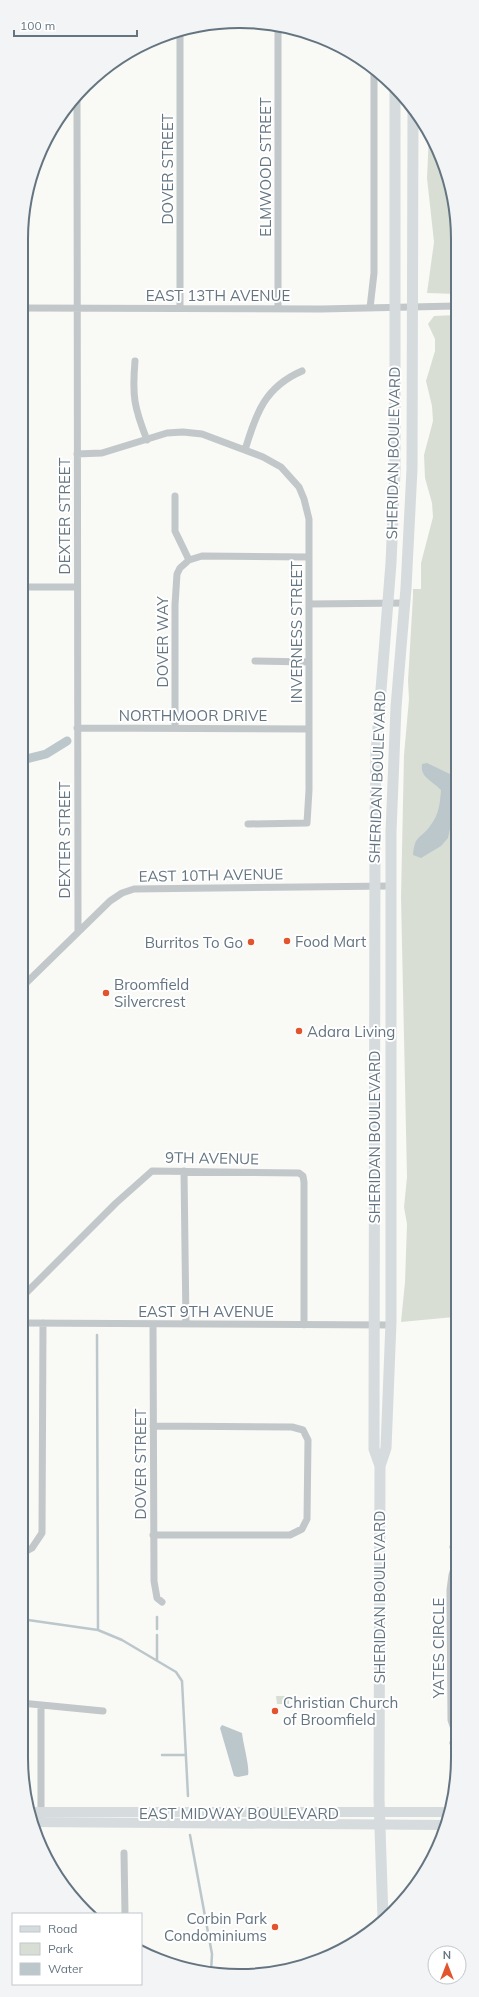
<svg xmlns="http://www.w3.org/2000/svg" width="479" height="1997" font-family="Mulish,sans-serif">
	<rect width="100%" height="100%" fill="#f9f9f6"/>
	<!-- green -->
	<path fill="#d9ded5" d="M429,134L436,143L456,211V294L427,293L434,242L427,178Z
		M456,315V1329H454V1317L401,1322L405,1282L407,1224L404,1207L407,1177L401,898L404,755L409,699L408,681L413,596V589H421V563L433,517L432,503L425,478L424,455L433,421L432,406L426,381L435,351V339L428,324L434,316Z
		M276,1696H289V1704H277Z"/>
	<!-- water -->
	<path fill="#bbc7cb" d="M427,763L456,777V809L453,815L448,838L441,846L421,858L413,855C415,834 420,840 430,826C439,815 440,803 441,790C432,780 420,778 422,764Z
		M222,1725L242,1733C243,1743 250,1768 248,1775L238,1777L234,1776L220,1728Z"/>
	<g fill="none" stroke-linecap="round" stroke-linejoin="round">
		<!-- stream -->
		<path stroke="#bbc7cb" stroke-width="2.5" d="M97,1335L98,1630
			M21,1619L98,1630L122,1640L176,1672L182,1681L188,1796
			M157,1629V1617
			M157,1660V1635
			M162,1755H186
			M190,1835L212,1954L211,1972"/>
		<!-- canal -->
		<path stroke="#bbc7cb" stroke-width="9" d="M22,760L46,754L67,741"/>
		<!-- minor -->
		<path stroke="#c2c7ca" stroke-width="7" d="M278,26V308
			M77,100L78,932
			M180,307V30
			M23,308L321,309L456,306
			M370,308L374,273V71
			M135,361C132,396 134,407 147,440
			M245,450C256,413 265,387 302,371
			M77,454L102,453L167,433L183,432L202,434L263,457L281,467L299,487L304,499L309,519V790L307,823L248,824
			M175,496V531L189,560
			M22,587H77
			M309,604L405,603
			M255,661L309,662
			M77,728L309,729
			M175,728V605L177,574L180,568L189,560L202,556L309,557
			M22,987L110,901L122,893L134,889L391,886
			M184,1171L186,1324
			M22,1297L116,1203L152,1171L299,1173L303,1176L304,1182V1325
			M22,1323L391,1325
			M153,1324L154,1581L157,1598L162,1602
			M153,1426L292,1427L303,1430L308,1440L307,1519L302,1529L290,1535H153
			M453,1547L456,1552
			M21,1554L32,1548L42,1533L43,1323
			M21,1703L103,1711
			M456,1735L451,1720L450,1590L452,1575L456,1562
			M453,1743L456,1740
			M41,1815V1705
			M124,1853L125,1914"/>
		<!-- secondary -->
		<path stroke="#d6dbde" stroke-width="10" d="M32,1812H447
			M34,1822L443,1825"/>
		<!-- primary -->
		<path stroke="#d6dbde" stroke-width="11" d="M380,1466L386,1448L391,1322V832L396,707L406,588L412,469L413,111
			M383,1919L379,1798L380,1466L374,1449L375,825L376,753L391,563L395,472V87"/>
	</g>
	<!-- markers -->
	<g fill="#e2542d" stroke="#fff" stroke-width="1.5">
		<circle cx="287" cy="941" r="4"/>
		<circle cx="251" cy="942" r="4"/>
		<circle cx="106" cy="993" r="4"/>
		<circle cx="299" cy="1031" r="4"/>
		<circle cx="275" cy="1711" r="4"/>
		<circle cx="275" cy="1927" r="4"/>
	</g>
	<g text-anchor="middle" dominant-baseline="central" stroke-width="4" stroke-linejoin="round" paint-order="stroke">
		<!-- street labels -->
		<g font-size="15" fill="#647581" stroke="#fff">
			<text transform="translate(265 167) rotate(-90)">ELMWOOD STREET</text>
			<text transform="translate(167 169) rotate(-90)">DOVER STREET</text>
			<text x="218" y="295">EAST 13TH AVENUE</text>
			<text transform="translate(393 453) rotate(-89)">SHERIDAN BOULEVARD</text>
			<text transform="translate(64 516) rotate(-90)">DEXTER STREET</text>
			<text transform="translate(296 632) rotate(-90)">INVERNESS STREET</text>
			<text transform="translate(162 642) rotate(-90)">DOVER WAY</text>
			<text x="193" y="715">NORTHMOOR DRIVE</text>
			<text transform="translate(377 777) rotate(-88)">SHERIDAN BOULEVARD</text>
			<text transform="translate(64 840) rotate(-90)">DEXTER STREET</text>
			<text transform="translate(211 875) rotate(-1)">EAST 10TH AVENUE</text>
			<text transform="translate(374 1137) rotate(-90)">SHERIDAN BOULEVARD</text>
			<text transform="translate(212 1158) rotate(1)">9TH AVENUE</text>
			<text x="206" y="1311">EAST 9TH AVENUE</text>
			<text transform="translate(140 1464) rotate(-90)">DOVER STREET</text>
			<text transform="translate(379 1597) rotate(-90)">SHERIDAN BOULEVARD</text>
			<text transform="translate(438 1648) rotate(-90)">YATES CIRCLE</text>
			<text x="239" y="1813">EAST MIDWAY BOULEVARD</text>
		</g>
		<!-- poi labels -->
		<g font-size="15" fill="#647581" stroke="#fff" text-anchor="start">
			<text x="295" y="941">Food Mart</text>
			<text x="243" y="942" text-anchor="end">Burritos To Go</text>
			<text x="114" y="984">Broomfield<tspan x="114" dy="17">Silvercrest</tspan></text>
			<text x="307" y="1031">Adara Living</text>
			<text x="283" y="1702">Christian Church<tspan x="283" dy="17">of Broomfield</tspan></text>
			<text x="267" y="1918" text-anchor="end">Corbin Park<tspan x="267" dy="17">Condominiums</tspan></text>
		</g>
	</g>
	<!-- crop -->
	<path d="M0 0H479V1997H0ZM239 28H240A211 211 0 0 1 451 239V1758A211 211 0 0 1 240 1969H239A211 211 0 0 1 28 1758V239A211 211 0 0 1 239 28Z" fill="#f3f4f5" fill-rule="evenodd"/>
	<path fill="none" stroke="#647581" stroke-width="2" d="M239 28H240A211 211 0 0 1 451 239V1758A211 211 0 0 1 240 1969H239A211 211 0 0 1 28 1758V239A211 211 0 0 1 239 28Z"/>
	<!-- legend -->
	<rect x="12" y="1913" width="130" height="72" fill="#ffffff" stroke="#c1c8cd"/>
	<rect x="20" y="1926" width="20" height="6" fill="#d6dbde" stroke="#c1c8cd"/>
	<text x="48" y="1933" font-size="12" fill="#647581">Road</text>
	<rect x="20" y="1943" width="20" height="12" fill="#d9ded5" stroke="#c1c8cd"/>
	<text x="48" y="1953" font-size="12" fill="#647581">Park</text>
	<rect x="20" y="1963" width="20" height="12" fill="#bbc7cb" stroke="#c1c8cd"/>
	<text x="48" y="1973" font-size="12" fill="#647581">Water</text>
	<!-- north arrow -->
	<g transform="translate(447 1965)"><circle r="19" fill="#ffffff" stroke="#c1c8cd"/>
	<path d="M0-3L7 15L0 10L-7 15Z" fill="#e2542d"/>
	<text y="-6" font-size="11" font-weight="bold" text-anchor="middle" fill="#647581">N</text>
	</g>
	<!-- scale -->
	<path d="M14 30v6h123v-6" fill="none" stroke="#647581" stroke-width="2"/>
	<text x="20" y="30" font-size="12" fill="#647581" stroke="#ffffff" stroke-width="3" paint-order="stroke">100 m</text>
</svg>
